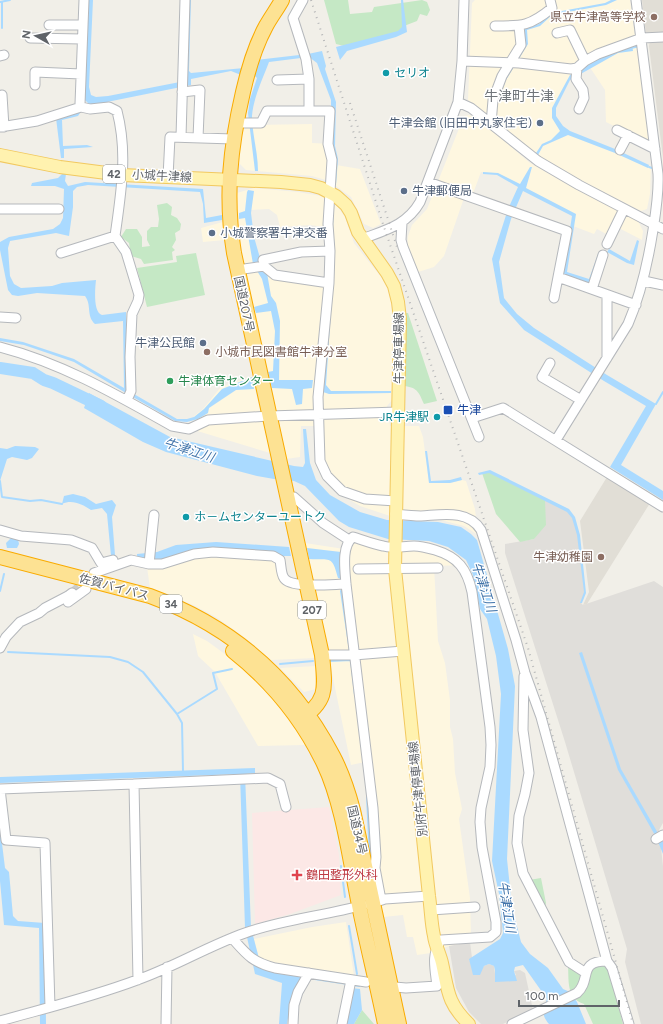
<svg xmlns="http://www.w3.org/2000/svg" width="663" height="1024" font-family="Figtree,'Noto Sans JP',sans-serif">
	<rect width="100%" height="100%" fill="#f1efe8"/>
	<!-- commercial -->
	<path fill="#fef7e0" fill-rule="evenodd" d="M475,0H630L650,144L606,122L605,90L589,66L570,77L554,109L555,119L564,131L651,167L650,194L647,209L641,211L581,181L535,155L468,100L472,3Z
		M469,115L482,122L530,163L576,189L638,221L643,231L642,240L615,226L610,236L597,229L594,234L573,226L574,215L497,174L481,172L471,199L464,198L444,256L434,267L415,273L407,251L408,236L412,225L427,209L464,116Z
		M312,124V143L333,144L336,165L360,169L381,224L373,228L364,224L351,197L329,181L312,176L246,170L237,161L239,130L253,125Z
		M254,188L298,192L321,196L337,206L345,217L354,243L381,277L387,287L391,300L393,326V399L387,406L390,426H419L423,437L429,483H450L462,480L466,481L475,509L478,535L464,526L437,519L390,516L360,506L340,494L318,463L314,426H301L300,457L286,459L272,388L243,268L240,248L236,209L237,193ZM269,209L277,215L280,227L310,225L332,228V282L276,274L258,264L250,210Z
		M223,222L225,240L203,242L201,228Z
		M252,376L270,453L194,430V416L203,409L221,387Z
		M352,532L384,544L446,550L463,560L466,565L434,566L438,641L445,663L450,700V727L453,739L455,773L462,809L459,819L470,898L471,936L470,942L449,946L431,953L417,955L413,937H407L403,915L383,917L372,868L373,840L365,762L351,765L305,543L344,549Z
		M216,555L272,559L277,564L281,578L299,586L316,658L271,660L248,640L216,617L193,605L150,588L147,567Z
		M193,634L207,641L240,665L265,689L291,721L305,745L258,746L215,672L198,656Z
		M316,666L318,680L316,689L304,692L280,668Z
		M346,922L354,976L261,966L254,939L312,927Z"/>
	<!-- industrial -->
	<path fill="#e0deda" d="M545,500L568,510L574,517L579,536L585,593L581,603L583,605L654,581L663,587V823L659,830L663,866V1024H641L625,962L627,949L565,742L505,553V544L534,539Z
		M470,942L472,958L469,960L481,969L484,966L489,964L494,966L496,982L516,975L514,971L520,970L525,973L533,1010L503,1024H481L469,1012L456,988L449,946Z"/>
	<!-- education -->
	<path fill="#e1ded6" d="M642,0H663V33L646,34Z
		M650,41H663V158L649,46Z
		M607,477L650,503L587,604L583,605L589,592L580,521Z"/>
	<!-- medical -->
	<path fill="#fce8e6" d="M329,807L339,855L341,895L290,914L255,924L252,813Z"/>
	<!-- green -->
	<path fill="#c5e8c5" d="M324,0H348L350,14L372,12L374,7L422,0L427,2L430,10L427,16L420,14L417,21L404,26L399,34L344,46L336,44Z
		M167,203L172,207L171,215L177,218L181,224L180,230L175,233L176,240L172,247L175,250L172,252L173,260L144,264L141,259L131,256L129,243L121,237L126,229H137L142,237V247L150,246L147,240V231L151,227H158L159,219L157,205Z
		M196,253L205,295L147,307L137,268L177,262L176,256Z
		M405,313H408L437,401L424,404C419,393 418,388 405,386Z
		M489,471L545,500L546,525L534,539L520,542L496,514L482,473Z
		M541,878L546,903L545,907L529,880Z
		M568,965L589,977L594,966L602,965L609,969L623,1024H593L584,1004C566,998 569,981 568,965Z
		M362,1010L374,1024H354Z"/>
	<!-- water -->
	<path fill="#aadaff" d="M89,0H93L89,87L91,95L96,97L108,96L185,81L188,70L191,73L244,68L241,75L231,71L191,79V85L97,104L90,105L84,99Z
		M401,0H403L407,32L396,37L347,51L340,60L336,47L398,31L402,27Z
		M611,0H617L606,5L552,15L540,26L527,30L528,44L506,80L499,99H497L504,80L525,44L524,28L539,24L551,13L605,3Z
		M632,45L633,51L618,53L570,80L556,108V116L563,126L570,131L615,149L649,165L648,168L615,153L568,135L543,146L538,155L536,153L542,144L551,140L560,131L552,118V108L570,75L579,71L597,58Z
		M322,51L326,66L325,69L336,102L335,146L338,159L336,185H333L331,143V100L317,63L309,57L269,62C263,78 253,99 252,116C252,134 258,152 258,171H255L248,113L250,99L257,78L253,74L256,60L308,54Z
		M74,112L80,113L78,116L62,120L63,146L87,145L93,147L64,149V158H61L56,118Z
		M530,167H532L526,188L576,214L567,272L589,279L598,254L600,252L591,284L563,274L572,216L523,191L511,219L499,262L504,298L517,314L534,328L607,375L656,404L621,465L663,491V500L610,467L646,406L604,381L524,330L500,303L492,259L508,209L518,187L497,175L483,174V172L498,173L520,184Z
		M63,173L66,174L65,181L68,186L85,182L203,189L206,218L222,215V220L204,223L203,204L200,192L88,185L77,187L73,191V207L69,236L56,233L10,241L8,248L10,276L14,284L21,288L52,286L62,283L96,280C95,289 93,312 102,315L126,312L127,390L177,419H187L194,417L204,409L222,389L252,377L254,389L236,390L209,408L208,413L198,419L187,422L175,421L131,396L74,362L24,345L0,341V338L23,342L74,359L124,388L123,321L95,324C86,316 92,305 85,296L37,293L18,296L12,295L8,290L0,250V242L9,237L53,229L60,224L63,218L64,189L55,186H31L32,183L58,178Z
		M248,190L254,191L251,213L254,237L262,265L267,273L271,296L276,303L280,321L279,380H313L312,388L303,389L302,404L296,405L292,389L272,388L268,372L273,371L275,331L271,311L256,313L254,307L268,303L262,279L253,264L245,218L239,219V213L245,211L247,192Z
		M332,206H334L333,227L335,251L326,385L331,391H391V393L329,394L323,392Z
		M637,240L639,241L634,265L627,263L607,252L609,249L630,261Z
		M89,393L170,437L294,466L303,467L305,463L303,429H306L310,463L316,480L330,495L360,512L387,520L438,522L461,527L471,534L477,540L508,649L515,686L507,859L512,907L521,942L530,954L548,968L563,989L570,992L577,1002L586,1024H549C541,1015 543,1009 547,999L523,965L515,967L514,971L517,981L495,982V970L494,966L489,964L484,966L480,975H473L469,959L500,939L503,933L499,894L492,861L501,694L496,656L487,619L480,609L473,575L466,560L448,547L429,541L388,539L349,527L339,521L305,486L294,481L274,479L257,476L166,452L143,442L84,408Z
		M15,446L35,447L39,449L32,458L27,460L12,457L7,459L0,481V448L7,449Z
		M425,451H427L431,481L450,480L461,477L462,480L450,483H429Z
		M490,470L569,509L575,517L580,535L586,593L582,603H580L584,592L577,535L572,518L567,512L489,473L479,475L478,473Z
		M73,494L85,497L96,504L112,500L116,505L112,517L115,555L113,557L111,556L107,514L102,508L91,510C82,504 72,499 62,504L64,496Z
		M12,537L18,539L19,544L17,548H7L6,543Z
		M216,542L289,547L291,556H278L210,549L161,561L137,558V554L157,552L176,545Z
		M307,548L341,552V579L338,578C332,555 331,560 309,559Z
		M582,652L621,769L659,835L663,840V854L656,837L618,770L579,653Z
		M255,768V773L245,774L251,928L261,966L300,975L302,977L292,994L287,1024H279L282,983L255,974L245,928L240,774L0,783V777Z
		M0,827L5,868L9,872L13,916L18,921L45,923L46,1024H40L39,928L4,925L0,881Z
		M352,988L360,989L362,1010L354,1024H345Z"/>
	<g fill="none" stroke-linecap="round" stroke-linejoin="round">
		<!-- stream -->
		<path stroke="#aadaff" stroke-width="2" d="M0,2L10,0
			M2,2V28
			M631,48L640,46
			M188,70L190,0
			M649,167L655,169
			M656,404L663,392
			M0,481L2,497L30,501L41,500L62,504
			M0,591L4,574
			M341,591L350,651
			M8,652L110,657L128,662L143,672L177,714L182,723L183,771
			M329,661L351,660L355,695
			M280,664L313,661
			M177,714L217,689L213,673L232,669
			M367,797L370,857
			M341,866L345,897
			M349,926L357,974
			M308,978L348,984
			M352,985L359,986"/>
		<!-- river -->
		<path stroke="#aadaff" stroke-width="12" d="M0,368L33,373L44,380L53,383L101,406"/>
		<!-- minor-tunnel -->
		<path stroke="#ccccc8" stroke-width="9" stroke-dasharray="9 4.5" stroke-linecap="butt" d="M72,593L89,578"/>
		<!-- minor casing -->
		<g stroke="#b5b8bc" stroke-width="11">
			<path id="minor" d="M303,0L293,18L306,59L309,79V111
				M49,25H83
				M495,26C523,26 530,26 552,8L550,0
				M557,33L570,30L585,61
				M30,38L82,39
				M0,56L4,55
				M462,61L519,63L571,69L577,68L585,61L598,54L642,38L663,37
				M577,68L576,79L583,90L584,98L579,109
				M277,80L309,79
				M35,85V72L81,74
				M182,92L200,90L198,138
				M0,96L2,95L4,127
				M458,102L471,108L538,161L579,185L663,229
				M81,107L80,104L84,0
				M236,123H261L267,111H330L328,144L332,160L328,224L330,251L329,283L318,397L320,461L327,476L342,491L365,499L396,501
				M491,124L493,100L502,76L521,45L519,26
				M0,127L37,121L81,107L90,109L109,107L117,111C128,153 121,193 115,236L126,252L139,295L138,301L132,314L130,357L131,391L127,400
				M617,130L655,149
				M181,137L185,0
				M620,150L628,135
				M168,177L170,137L233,139
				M428,182L567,231L558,277L636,305
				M0,209H59
				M402,223L401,240L403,247L479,437
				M362,239C386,230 407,225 420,202L458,102L462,61L464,0
				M607,244L624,209
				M61,253L115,236
				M263,260L301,252L330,251
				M237,270L264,266L275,275L329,283
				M644,281L663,285
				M592,289L603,255
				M607,295V358
				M554,298L558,277
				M0,317L16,318
				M0,347C62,363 117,395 172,426L189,429L208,420L269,416L398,412
				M550,363L542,377L581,400
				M472,418L503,408L663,507
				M556,440L628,324C641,294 648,262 653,230C656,211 659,193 658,174L636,0
				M287,497H294L323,523L349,540
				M395,514C404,515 412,516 421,516C441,515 468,509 481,530L516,640L525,673L541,717L607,961
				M0,530L21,536L71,540L92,548L101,563L113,560
				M149,564L154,515
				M358,569L438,568
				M94,573L131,560L149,564H162L194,554L213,552L273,556L280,560C281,565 281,574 284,578C291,589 334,584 346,584
				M68,602L86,589
				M0,648L6,637L20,622L39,613L45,608L68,596L72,593
				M322,655H354L403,651
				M524,676L523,730L529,773L525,794L519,816L517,843L523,873L569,962L586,973
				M134,784L268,778L280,784L286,807
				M0,789L134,784L138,980
				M0,789L6,840L45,843L50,1007
				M656,839L663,835
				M381,900L375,868L376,857L373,808L346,584C345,570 341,546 353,537C363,540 373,544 383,546C393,549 403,546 414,546C421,546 428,548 435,550C458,557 467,569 472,592L490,727L491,745L490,767L481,808L480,822L482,847L496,922V932L490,937L441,940C431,955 435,968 437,986L406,988L395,987
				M376,902L385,899L429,896
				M431,910L475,907
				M232,938C247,955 252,962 275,968L366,982
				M0,1021C46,1008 92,997 137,980C174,967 208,946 245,933C284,919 324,916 363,905
				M166,1024L167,967
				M293,1024L294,1005L298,992L309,973
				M342,1024L351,980
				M512,1024L577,993C592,980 577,961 607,961L612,968L629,1024"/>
		</g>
		<!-- major casing -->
		<g stroke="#f2c960" stroke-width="14">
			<path id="major" d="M0,155L60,167L122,175L281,182L310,185L321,188L336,196L346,205L351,213L358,232L387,273L394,286L398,302L400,319L395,569L429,896C431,909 431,923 434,936C435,945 440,954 442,963C448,990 447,1003 469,1024"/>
		</g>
		<!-- highway casing -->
		<g stroke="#f9ab00" stroke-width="16">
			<path id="highway" d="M282,0C277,9 271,17 266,26C255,46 248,70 243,92C230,148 225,197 234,253L322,655C325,687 329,701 299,720
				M0,557L150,596C231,626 293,679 333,756C342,773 348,791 353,810L399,1024
				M233,651C271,681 303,720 324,764C343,804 350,861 359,905C367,945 377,984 385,1024"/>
		</g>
		<!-- minor -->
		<use href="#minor" stroke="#fff" stroke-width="9"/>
		<!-- major -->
		<use href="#major" stroke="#fff2af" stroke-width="12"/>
		<!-- highway -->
		<use href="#highway" stroke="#fde293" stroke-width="14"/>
		<!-- rail -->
		<path stroke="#b6b7b8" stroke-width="2" stroke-dasharray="1 5" stroke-linecap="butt" d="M311,0L383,224L528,648L633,1024
			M350,103L397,247"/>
	</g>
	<!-- markers -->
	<g fill="#8d6e63" stroke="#fff" stroke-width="1.5">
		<circle cx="654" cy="17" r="4"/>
		<circle cx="207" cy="352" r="4"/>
		<circle cx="601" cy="557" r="4"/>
	</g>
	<g fill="#0f9aa8" stroke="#fff" stroke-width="1.5">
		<circle cx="386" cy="73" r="4"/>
		<circle cx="437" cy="417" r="4"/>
		<circle cx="186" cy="517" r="4"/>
	</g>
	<g fill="#5c6f8a" stroke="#fff" stroke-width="1.5">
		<circle cx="540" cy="123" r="4"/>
		<circle cx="404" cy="191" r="4"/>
		<circle cx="212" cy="233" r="4"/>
		<circle cx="203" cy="343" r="4"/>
	</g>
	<circle fill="#2e9e5b" stroke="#fff" stroke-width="1.5" cx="170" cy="381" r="4"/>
	<rect fill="#1a4fb4" stroke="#fff" stroke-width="1.5" x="443" y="405" width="10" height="10" rx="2"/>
	<path fill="#e0444e" stroke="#fff" stroke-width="1.5" d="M295 869h4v4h4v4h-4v4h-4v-4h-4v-4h4z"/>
	<g text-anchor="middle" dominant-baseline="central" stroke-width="3" stroke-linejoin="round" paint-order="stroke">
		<!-- shield labels -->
		<g fill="#fff" stroke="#8f9295" stroke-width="1">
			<rect x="103" y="165" width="22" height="18" rx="3"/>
			<rect x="160" y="595" width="22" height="18" rx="3"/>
			<rect x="298" y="601" width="28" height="18" rx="3"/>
		</g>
		<g font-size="11" font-weight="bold" fill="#5f6368">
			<text x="114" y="174">42</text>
			<text x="171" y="604">34</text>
			<text x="312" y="610">207</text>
		</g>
		<!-- education labels -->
		<g font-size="12" fill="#785e54" stroke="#fff" text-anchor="end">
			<text x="646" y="17">県立牛津高等学校</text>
			<text x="215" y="352" text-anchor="start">小城市民図書館牛津分室</text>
			<text x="593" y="557">牛津幼稚園</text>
		</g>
		<!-- culture labels -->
		<g font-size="12" fill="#0d838f" stroke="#fff" text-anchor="start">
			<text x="394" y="73">セリオ</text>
			<text x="429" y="417" text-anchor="end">JR牛津駅</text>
			<text x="194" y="517">ホ－ムセンターユートク</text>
		</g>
		<!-- service labels -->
		<g font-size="12" fill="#4e5e75" stroke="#fff" text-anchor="end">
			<text x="532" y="123">牛津会館 (旧田中丸家住宅)</text>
			<text x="412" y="191" text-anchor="start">牛津郵便局</text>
			<text x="220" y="233" text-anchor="start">小城警察署牛津交番</text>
			<text x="195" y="343">牛津公民館</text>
		</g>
		<!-- street labels -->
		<g font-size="12" fill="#5f6368" stroke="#fff">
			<text transform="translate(162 176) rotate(3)">小城牛津線</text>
			<text transform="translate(244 304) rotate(78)">国道207号</text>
			<text transform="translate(399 348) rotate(-90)">牛津停車場線</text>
			<text transform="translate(114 587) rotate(15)">佐賀バイパス</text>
			<text transform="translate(418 789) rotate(-96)">別府牛津停車場線</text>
			<text transform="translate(357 830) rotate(77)">国道34号</text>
		</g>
		<!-- leisure labels -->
		<g font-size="12" fill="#27864d" stroke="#fff" text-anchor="start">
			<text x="178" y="381">牛津体育センター</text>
		</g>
		<!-- transit labels -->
		<g font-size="12" fill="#164399" stroke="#fff" text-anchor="start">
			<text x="457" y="410">牛津</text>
		</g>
		<!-- health labels -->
		<g font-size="12" fill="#be3a42" stroke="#fff" text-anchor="start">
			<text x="306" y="875">鶴田整形外科</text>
		</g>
		<!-- water labels -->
		<g font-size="13" font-style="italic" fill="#4174aa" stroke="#fff">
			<text transform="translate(189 450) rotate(18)">牛津江川</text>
			<text transform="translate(484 587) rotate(72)">牛津江川</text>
			<text transform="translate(507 907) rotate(81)">牛津江川</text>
		</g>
		<!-- quarter labels -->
		<g font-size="14" fill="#70757a" stroke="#fff">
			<text x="519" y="96">牛津町牛津</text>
		</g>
	</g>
	<!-- north arrow -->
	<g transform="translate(36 36) rotate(278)" stroke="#ffffff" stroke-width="3" paint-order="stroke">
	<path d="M0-3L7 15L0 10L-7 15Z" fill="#5f6368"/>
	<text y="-6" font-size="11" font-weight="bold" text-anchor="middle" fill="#5f6368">N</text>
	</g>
	<!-- scale -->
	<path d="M519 1000v6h100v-6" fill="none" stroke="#5f6368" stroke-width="2"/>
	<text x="525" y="1000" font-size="12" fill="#5f6368" stroke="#ffffff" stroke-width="3" paint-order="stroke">100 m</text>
</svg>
